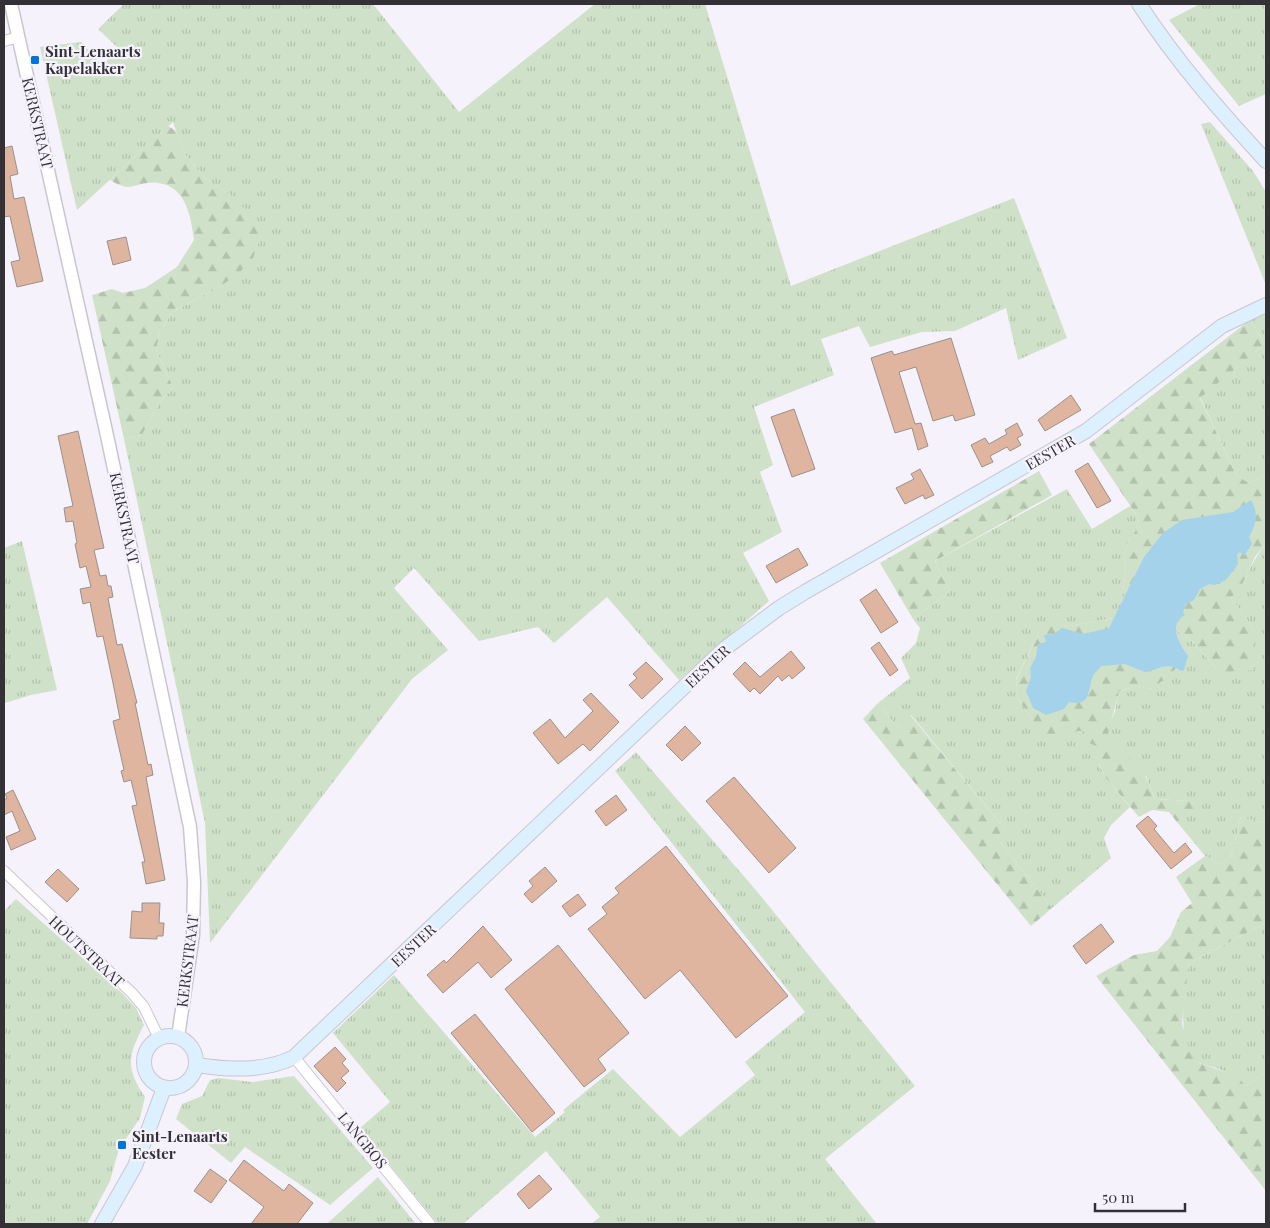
<svg xmlns="http://www.w3.org/2000/svg" width="1270" height="1228" font-family="'Playfair Display',serif">
	<defs>
		<pattern id="grass-tufts" width="24" height="20" patternUnits="userSpaceOnUse" patternTransform="scale(1.25)"><rect width="24" height="20" fill="#cfe1c8"/><path d="M3 7l-1-3M5 7V3M7 7l1-3M15 17l-1-3M17 17v-4M19 17l1-3" fill="none" stroke="#b2c2ac"/></pattern>
		<pattern id="forest-firs" width="22" height="20" patternUnits="userSpaceOnUse" patternTransform="scale(1.25)"><rect width="22" height="20" fill="#cfe1c8"/><path d="M5 1l3.5 6h-7zM16 11l3.5 6h-7z" fill="#b2c2ac"/></pattern>
	</defs>
	<rect width="100%" height="100%" fill="#f6f2fc"/>
	<!-- grass -->
	<path fill="url(#grass-tufts)" d="M124,4H373L459,112L595,4H705L791,286L1014,198L1067,338L1018,360L1006,308L955,331L922,332L870,347L859,326L821,339L834,375L754,407L773,465L760,472L782,532L743,553L769,601L679,680L607,597L554,643L538,627L479,641L414,568L394,588L448,650L412,679L210,943L205,823L124,439L142,435L159,403L173,387L156,350L160,332L172,312L221,286L235,198L206,179L183,152L173,122L77,210L40,47L81,42L102,65L119,49L98,29Z
		M1200,4H1266V94L1239,106L1169,20Z
		M1210,122L1253,171L1266,192V285L1201,124Z
		M1266,314V474L1249,483L1237,476L1200,397L1265,344L1250,320Z
		M1067,489L1092,529L1130,506L1139,519L1135,533L1129,539L1124,556L1126,571L1119,617L1069,626L1054,624L1039,632L1016,679L1018,698L1033,721L1077,731H1107L1115,711L1119,691L1137,686L1151,689L1176,667L1184,669L1188,656L1178,640L1176,630L1192,641L1220,673L1255,631L1231,598C1245,581 1252,561 1266,543V824L1241,817L1231,857L1221,864L1205,856L1177,822L1197,808L1190,801L1155,799L1146,776L1106,750L1099,764L1105,777L1130,807L1111,825L1104,838L1111,858L1052,908L997,838L1005,829L911,715L897,727L878,703L910,678L901,658L916,643L920,628L913,619L950,591L935,561Z
		M22,541L57,690L31,695L5,703L4,548Z
		M636,752L755,889L915,1086L825,1159L877,1224H591L600,1217L546,1151L463,1224H438L360,1128L390,1102L333,1033L394,975L535,1137L565,1112L563,1110L613,1069L680,1137L755,1075L745,1062L805,1012L615,771Z
		M16,899L122,993L136,1008L144,1025C128,1055 125,1068 145,1097L140,1118L119,1149L110,1181L87,1224H4V911Z
		M1266,923V1073L1245,1086C1237,1080 1228,1072 1219,1069C1213,1066 1205,1066 1200,1063C1174,1050 1185,986 1189,963Z
		M294,1076L373,1168L330,1205L245,1147L231,1163L176,1119L182,1104L202,1096L210,1080L219,1078L252,1082Z
		M378,1177L416,1224H327L329,1222Z"/>
	<!-- forest -->
	<path fill="url(#forest-firs)" d="M168,126L176,131L183,152L206,179L235,198L253,218L260,239L253,258L240,272L221,286L172,312L160,332L156,350L173,387L159,403L142,435L124,439L92,295L112,289L123,293L145,288L177,267L194,240C191,217 186,186 158,183C136,180 134,195 110,180Z
		M1250,320L1265,344L1200,398L1237,476L1249,483L1266,474V543L1255,557L1241,586L1231,598L1255,631L1254,670L1220,673L1192,641L1176,630L1178,640L1188,656L1184,669L1181,671L1176,667L1172,674L1151,689L1137,686L1119,691C1115,711 1107,729 1106,750C1139,755 1144,771 1155,799L1190,801L1198,808L1177,822L1169,812L1152,810L1139,817L1105,777L1099,763L1106,750L1089,743L1083,731H1077L1058,744L1033,721L1018,698L1016,680L1039,632L1054,623L1069,626L1119,617L1126,571L1124,556L1129,539L1135,532L1139,519L1089,444Z
		M1039,471L1052,495L935,561L950,591L913,619L880,563Z
		M878,703L897,727L910,715L1005,829L997,838L1052,908L1031,926L863,719Z
		M1241,817L1266,824V923L1189,963L1182,1024L1190,1051L1199,1063L1238,1076L1245,1086L1266,1073V1191L1096,976L1134,955L1157,951L1170,937L1181,912L1192,903L1176,877L1205,856L1221,864L1231,857Z"/>
	<!-- water -->
	<path fill="#a5d2eb" d="M1251,500C1259,514 1256,524 1249,537L1252,544L1244,556L1240,552L1237,554L1238,564L1226,580L1215,585L1209,584L1200,589L1194,600L1186,604L1183,612L1185,615C1167,625 1180,644 1188,656L1184,670L1181,671C1168,661 1159,669 1145,672L1125,664L1101,666C1099,669 1094,673 1093,676C1087,690 1092,707 1069,702L1064,709L1046,715L1033,708L1026,691L1031,677L1030,668L1036,657L1038,644L1046,642L1044,635L1054,634L1062,628L1083,634L1109,628L1144,557L1163,533L1182,520L1233,512Z"/>
	<!-- building -->
	<path fill="#e0b59f" stroke="#9a908b" d="M12,146L18,174L10,176L14,199L24,197L43,281L17,287L11,262L20,260L10,216L4,217V148Z
		M126,237L131,260L113,265L107,241Z
		M951,338L975,415L955,421L953,415L933,421L916,367L899,372L915,424L921,423L928,446L918,450L912,428L895,433L871,358L892,351L894,355Z
		M1071,395L1081,410L1045,431L1038,420Z
		M794,409L815,469L792,477L771,417Z
		M1017,423L1023,435L1017,438L1021,445L1010,451L1007,447L990,456L993,462L982,467L971,445L985,438L989,444L1007,434L1005,430Z
		M78,431L104,548L94,550L100,576L106,575L108,586H111L113,597L108,598L117,645L122,644L137,703H135L148,765L151,764L153,775L146,777L165,880L146,884L142,862H145L132,806L137,805L131,780L124,782L121,771L124,770L113,721L120,719L113,683L103,636L97,637L90,602L83,604L80,589L91,587L86,566L80,568L75,544L77,543L73,521L66,522L64,508L73,506L58,436Z
		M1088,463L1111,501L1097,508L1075,471Z
		M920,469L934,495L925,499L923,495L905,504L896,488L914,479L911,474Z
		M798,548L808,565L776,583L766,566Z
		M876,589L898,622L881,633L860,600Z
		M879,642L898,670L890,676L871,648Z
		M791,651L805,668L792,679L789,675L782,681L778,676L760,694L754,688L750,692L733,674L745,662L760,677Z
		M646,662L663,679L642,699L629,685L637,678L633,674Z
		M591,693L619,722L590,751L583,744L558,764L533,733L550,719L565,738L593,711L583,700Z
		M685,726L701,743L682,761L666,745Z
		M734,777L796,848L769,873L706,801Z
		M13,790L36,839L11,850L6,837L20,831L12,811L4,815V800L7,798L5,794Z
		M616,795L627,810L606,826L595,811Z
		M1148,816L1157,826L1154,829L1174,853L1185,843L1192,852L1171,869L1136,826Z
		M666,846L788,996L736,1038L680,970L645,999L588,929L607,914L602,907L619,893L615,888Z
		M545,867L557,881L532,903L524,894L533,886L529,881Z
		M58,869L79,889L67,902L45,882Z
		M578,894L586,905L570,917L562,906Z
		M142,903H160L159,923H164L163,936H157V939L130,938L132,911L142,912Z
		M1101,924L1114,942L1086,964L1073,946Z
		M483,926L512,960L491,978L478,962L443,993L427,975L444,960L446,963Z
		M558,945L629,1033L598,1059L606,1070L584,1087L505,989Z
		M475,1014L555,1113L532,1132L451,1033Z
		M335,1047L346,1059L342,1063L349,1071L341,1078L346,1083L337,1092L314,1066Z
		M244,1160L284,1191L289,1184L313,1203L297,1224H251L264,1207L229,1180Z
		M210,1169L227,1181L211,1203L194,1191Z
		M539,1175L552,1189L529,1209L517,1194Z"/>
	<g fill="none" stroke-linecap="round" stroke-linejoin="round">
		<!-- minor casing -->
		<g stroke="#cac6d0" stroke-width="12">
			<path id="minor" d="M4,41L19,37
				M4,871L132,993L144,1007L159,1038
				M294,1057L430,1224"/>
		</g>
		<!-- tertiary casing -->
		<g stroke="#cac6d0" stroke-width="15">
			<path id="tertiary" d="M11,4L106,431L190,827L194,882L193,935L178,1037"/>
		</g>
		<!-- secondary casing -->
		<g stroke="#cac6d0" stroke-width="16">
			<path id="secondary" d="M1139,4C1177,62 1219,110 1266,161
				M144 1062a26 26 0 1 1 52 0a26 26 0 1 1-52 0Z
				M197,1065C228,1070 265,1072 294,1057L724,649L779,608L805,592L1086,431L1222,326L1266,305
				M102,1224L135,1166L164,1088"/>
		</g>
		<!-- minor -->
		<use href="#minor" stroke="#fff" stroke-width="10"/>
		<!-- tertiary -->
		<use href="#tertiary" stroke="#fff" stroke-width="12"/>
		<!-- secondary -->
		<use href="#secondary" stroke="#ddf0fe" stroke-width="14"/>
	</g>
	<!-- markers -->
	<g fill="#0373da" stroke="#f6f2fc" stroke-width="2">
		<rect x="30" y="55" width="10" height="10" rx="2.5"/>
		<rect x="117" y="1140" width="10" height="10" rx="2.5"/>
	</g>
	<g text-anchor="middle" dominant-baseline="central" stroke-width="4.5" stroke-linejoin="round" paint-order="stroke">
		<!-- poi labels -->
		<g font-size="15" font-weight="bold" fill="#333135" stroke="#f6f2fc" text-anchor="start">
			<text x="45" y="51">Sint-Lenaarts<tspan x="45" dy="17">Kapelakker</tspan></text>
			<text x="132" y="1136">Sint-Lenaarts<tspan x="132" dy="17">Eester</tspan></text>
		</g>
		<!-- street labels -->
		<g font-size="15" fill="#333135" stroke="#f6f2fc">
			<text transform="translate(38 123) rotate(77)">KERKSTRAAT</text>
			<text transform="translate(1050 452) rotate(-30)">EESTER</text>
			<text transform="translate(125 518) rotate(78)">KERKSTRAAT</text>
			<text transform="translate(707 666) rotate(-43)">EESTER</text>
			<text transform="translate(413 945) rotate(-43)">EESTER</text>
			<text transform="translate(87 951) rotate(43)">HOUTSTRAAT</text>
			<text transform="translate(187 961) rotate(-83)">KERKSTRAAT</text>
			<text transform="translate(363 1140) rotate(51)">LANGBOS</text>
		</g>
	</g>
	<!-- border -->
	<rect width="1270" height="1228" fill="none" stroke="#333135" stroke-width="10"/>
	<!-- scale -->
	<path d="M1095 1203v8h90v-8" fill="none" stroke="#333135" stroke-width="2.5"/>
	<text x="1102" y="1203" font-size="15" fill="#333135" stroke="#f6f2fc" stroke-width="4" paint-order="stroke">50 m</text>
</svg>
